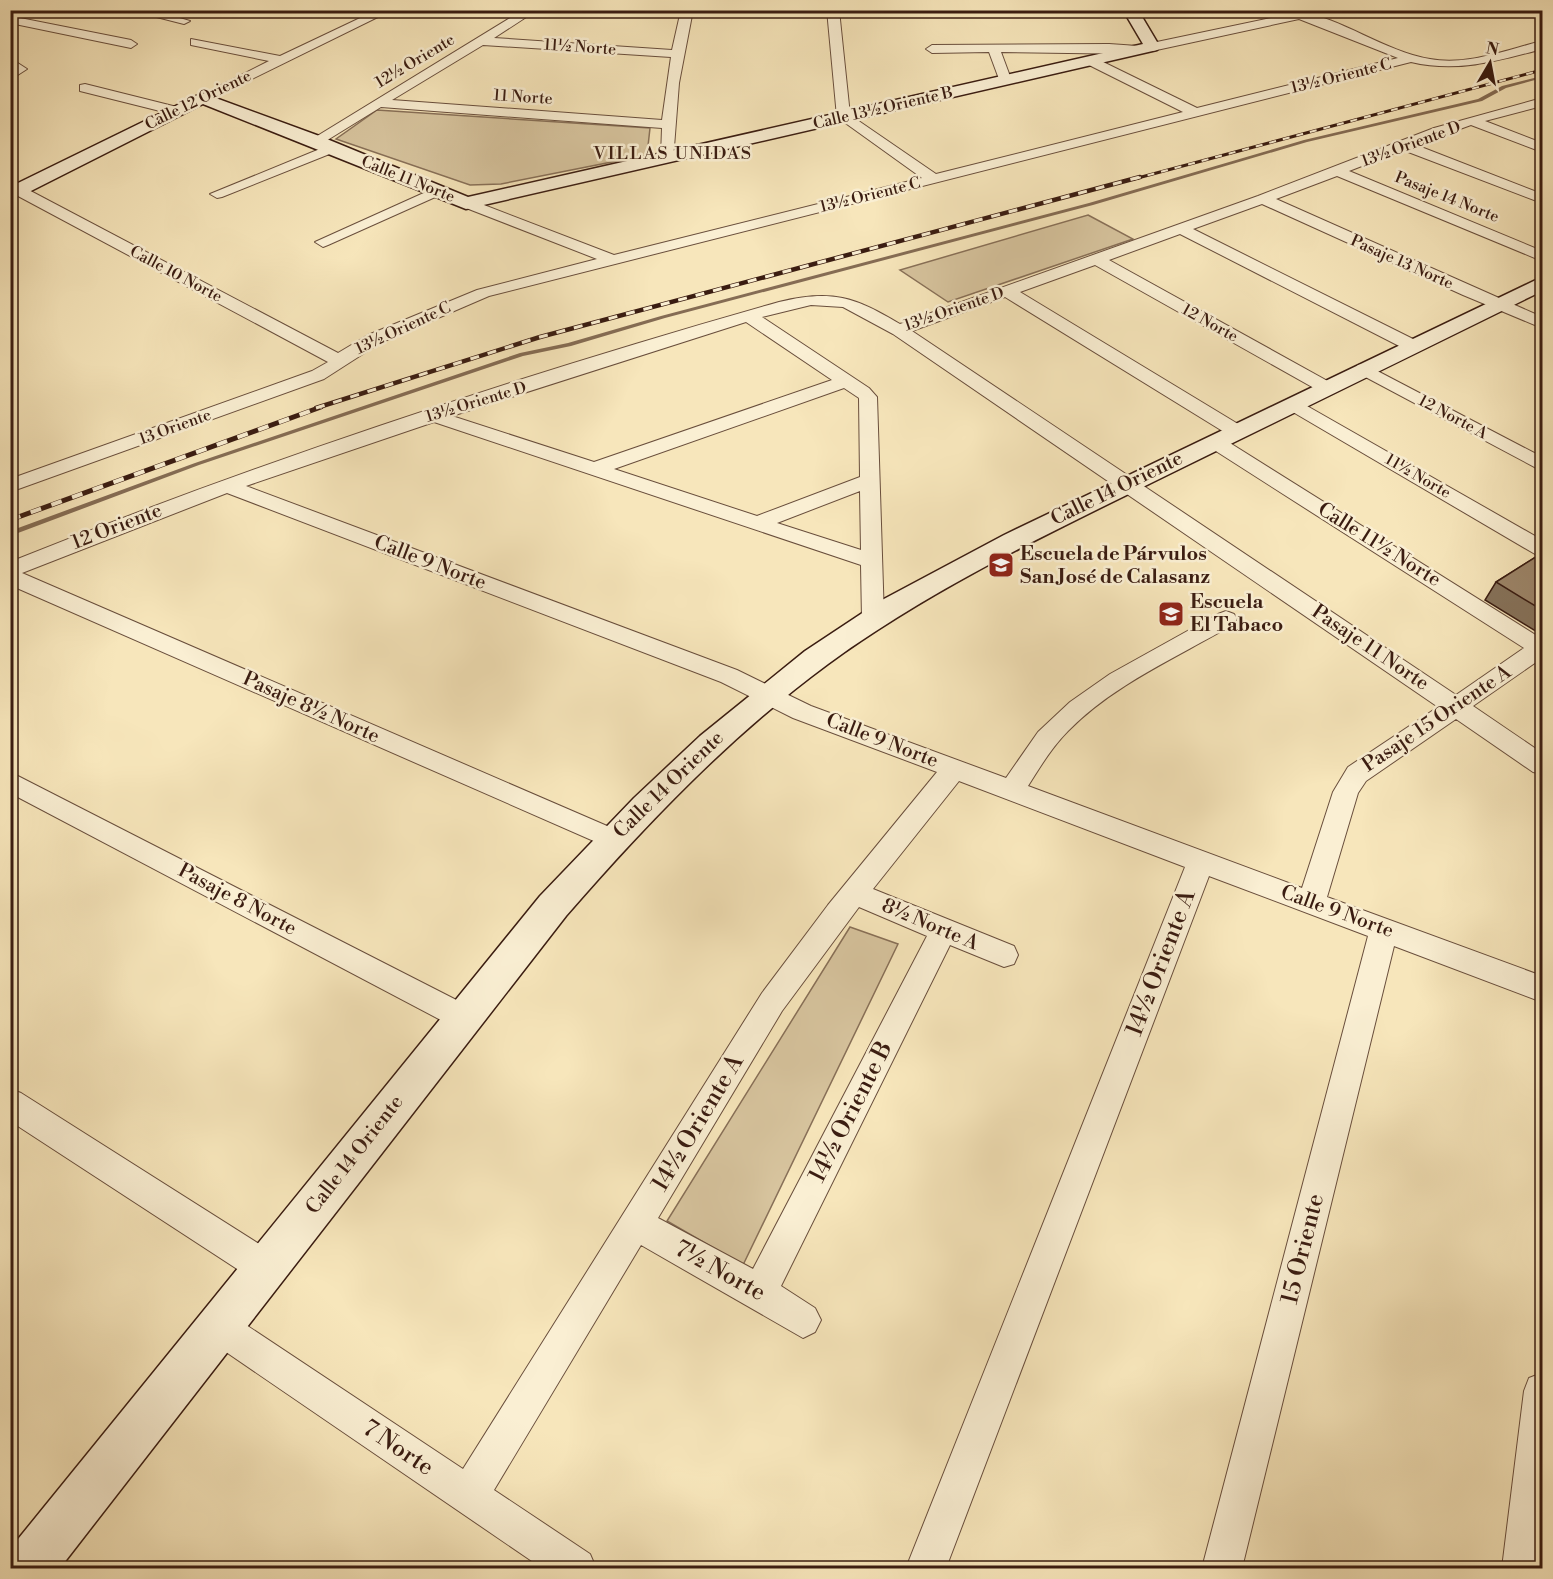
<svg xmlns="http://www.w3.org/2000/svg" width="1553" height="1579" font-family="'Libre Bodoni',serif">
	<rect width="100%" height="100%" fill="#f7e6bb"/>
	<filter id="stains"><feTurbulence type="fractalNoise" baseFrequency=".00333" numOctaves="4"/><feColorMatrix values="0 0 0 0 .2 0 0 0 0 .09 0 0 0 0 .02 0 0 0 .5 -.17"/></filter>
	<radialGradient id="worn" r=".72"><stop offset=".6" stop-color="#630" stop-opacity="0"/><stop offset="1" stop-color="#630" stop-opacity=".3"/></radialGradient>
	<!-- green -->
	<path fill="#d7c49e" stroke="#887058" stroke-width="1.5" d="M377,110L650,128L647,155L501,184L470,185L336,139Z
		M1088,215L1133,239L948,302L900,270Z
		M850,927L898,944L743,1265L667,1221Z"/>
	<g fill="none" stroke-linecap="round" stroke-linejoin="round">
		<!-- stream -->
		<path fill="#856c54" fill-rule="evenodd" d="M1542,76V78L1506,88L1482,101L1307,142L1093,205L665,318L571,346L523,356L199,465L10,536V531L195,463L520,353L568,343L661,316L1089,203L1304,140L1478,99L1502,86Z"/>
		<!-- street casing -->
		<g stroke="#694e3c" stroke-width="2">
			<path id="street" d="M129,10H152L190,21L184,24Z
				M377,10H392L207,101L202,102L196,98L269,61L191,45V39L280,56Z
				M523,10H537L494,38L672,50L681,10H693L679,83L673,160L668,161L661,157L662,128L381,107L321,144H311L309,141ZM483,45L671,57L662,120L392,100Z
				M827,10H839L850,115L936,174L1183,112L1087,64V58H1095L1197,108L1398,58L1299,19L1152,51L1146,47L1152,43L1285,15L1269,10C1278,10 1287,9 1296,11C1343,18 1383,51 1430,59C1467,66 1506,50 1542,41V49C1498,61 1457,73 1411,62L489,296L380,343L324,379L10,492V479L312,371L328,362L18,196L10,198V188L23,187L338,353L368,335L477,290L597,259L461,206L459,203L461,200H471L614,255L922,178L837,117Z
				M10,16L131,40L137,44L131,48L10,23Z
				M1109,44L1138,46L1144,50L1138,54L1001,52L1011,79L1005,83L999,79L989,52L932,53L926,49L932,45Z
				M10,58L27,69L10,80Z
				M85,84L181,108L183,111L176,115L80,91V85Z
				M1542,98V106L1485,121L1542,143V152L1471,125L1416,145L1542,194V203L1403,150L1349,171L1542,251V261L1337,176L1276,199L1542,317V328L1463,295L1262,204L1193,229L1419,342L1422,346L1419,350H1407L1180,234L1109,260L1333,384L1336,388L1333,392H1321L1095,265L1020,292L1243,427L1245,431L1243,435H1229L1005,297L912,331L1456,695L1524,648L1208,446L1205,442L1208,438H1222L1542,639V658L1473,706L1542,753V774L1533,772L1456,719L1366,781L1358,793L1327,897L1542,976V1002L1394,946L1242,1568H1202L1368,936L1209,876L946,1568H906L1185,867L959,781L873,889L1014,946L1018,955L1014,964L1004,967L950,945L781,1286L815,1308L821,1320L815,1332L803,1338L641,1245L494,1490L590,1554L596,1568H542L207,1339L201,1327L207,1315L219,1309L231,1315L463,1469L762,993L828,905L937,772L793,718L721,682L227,493L22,573L621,832L625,839L621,846L612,849L10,585V562C262,461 518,376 779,302C832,289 855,297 900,324L1258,196L1434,128ZM811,305L843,307L893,334L1438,707L1348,767L1333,792L1302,888L1028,786C1040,767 1052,747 1068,731C1114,684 1178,657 1234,624L1237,619L1234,614L1226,611L1218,614L1110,674L1070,702L1038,732L1006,778L811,706L737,670L246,486L434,422L861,565L862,619L865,624L873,627L881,624L884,619L877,397L869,388L762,317ZM746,322L832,380L594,462L452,416ZM844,388L859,398L860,477L757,516L614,469ZM860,491L861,550L777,523ZM859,907L927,936L753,1269L658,1218L782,1011Z
				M332,144L337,145V151L222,197L217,198L210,194Z
				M437,187L444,191L442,194L328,245L323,247L315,242Z
				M1364,364L1542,457V471L1358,373L1355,369L1358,365Z
				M1293,398L1542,540V556L1535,554L1286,408L1284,404Z
				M10,772L474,1009L479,1018L474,1027L464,1031L454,1027L10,793Z
				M10,1089L21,1093L278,1256L283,1268L278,1280L266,1285L254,1280L10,1121Z
				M1542,1373V1568H1502L1524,1391L1529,1378Z"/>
		</g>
		<!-- secondary casing -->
		<g stroke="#3a1c11" stroke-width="3">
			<path id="secondary" d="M1123,10H1138L1160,47L1157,50L466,209L203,104L25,194H10V180L18,183L202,93L322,137L468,197L1143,44Z
				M1542,277V291C1412,355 1282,419 1151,483C1041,537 928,591 828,664C730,736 645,825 566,916L60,1568H10V1549L540,896L634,798L700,736L805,651L882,600L1004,535Z"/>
		</g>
		<!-- street -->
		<use href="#street" fill="#faefd3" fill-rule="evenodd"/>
		<!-- secondary -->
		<use href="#secondary" fill="#faefd3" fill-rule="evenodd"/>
		<!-- rail-far2 casing -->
		<g stroke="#3a1c11" stroke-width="3">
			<path id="rail-far2" d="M1134,179L1542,70"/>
		</g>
		<!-- rail-far1 casing -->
		<g stroke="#3a1c11" stroke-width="4.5">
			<path id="rail-far1" d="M316,408L540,337L1140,177"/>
		</g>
		<!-- rail casing -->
		<g stroke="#3a1c11" stroke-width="5">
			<path id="rail" d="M10,520L321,407"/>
		</g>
		<!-- rail-far2 -->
		<use href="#rail-far2" stroke="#faefd3" stroke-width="2" stroke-dasharray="7" stroke-linecap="butt"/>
		<!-- rail-far1 -->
		<use href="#rail-far1" stroke="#faefd3" stroke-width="3" stroke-dasharray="9" stroke-linecap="butt"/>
		<!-- rail -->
		<use href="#rail" stroke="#faefd3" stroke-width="4" stroke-dasharray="11" stroke-linecap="butt"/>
	</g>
	<!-- wall -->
	<path fill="#86725a" stroke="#3a1c11" stroke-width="1.5" d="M1542,553V635L1485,600L1496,582Z"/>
	<!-- building -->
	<path fill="#9c8569" stroke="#3a1c11" stroke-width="1.5" d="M1542,553V610L1496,582Z"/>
	<!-- icons -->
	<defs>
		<g id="school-square" transform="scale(1.35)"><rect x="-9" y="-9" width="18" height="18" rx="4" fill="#8f2418" stroke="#faefd3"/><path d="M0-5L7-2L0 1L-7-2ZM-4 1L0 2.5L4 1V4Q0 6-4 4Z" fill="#fff"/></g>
	</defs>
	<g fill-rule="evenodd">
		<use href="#school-square" x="1001" y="565"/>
		<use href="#school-square" x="1171" y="614"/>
	</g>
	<g text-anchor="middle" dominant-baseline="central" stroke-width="5" stroke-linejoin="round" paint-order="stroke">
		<!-- far-street labels -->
		<g font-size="16" fill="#3a1c11" stroke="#faefd3">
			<text transform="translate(580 47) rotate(4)">11½ Norte</text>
			<text transform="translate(415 61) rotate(-31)">12½ Oriente</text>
			<text transform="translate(1341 76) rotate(-14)">13½ Oriente C</text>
			<text transform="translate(523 97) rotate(4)">11 Norte</text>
			<text transform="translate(198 100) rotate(-26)">Calle 12 Oriente</text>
			<text transform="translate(883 108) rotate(-13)">Calle 13½ Oriente B</text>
			<text transform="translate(1411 144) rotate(-20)">13½ Oriente D</text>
			<text transform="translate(408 179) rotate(22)">Calle 11 Norte</text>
			<text transform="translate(870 195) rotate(-14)">13½ Oriente C</text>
			<text transform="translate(1447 197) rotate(22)">Pasaje 14 Norte</text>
			<text transform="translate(1402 262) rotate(24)">Pasaje 13 Norte</text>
			<text transform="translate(176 274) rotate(28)">Calle 10 Norte</text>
			<text transform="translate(954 309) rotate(-19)">13½ Oriente D</text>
			<text transform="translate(1210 323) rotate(29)">12 Norte</text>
			<text transform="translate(403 328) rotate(-25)">13½ Oriente C</text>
			<text transform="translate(476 402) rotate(-17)">13½ Oriente D</text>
			<text transform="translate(1453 417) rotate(28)">12 Norte A</text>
			<text transform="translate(175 427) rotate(-20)">13 Oriente</text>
			<text transform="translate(1418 476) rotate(30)">11½ Norte</text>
		</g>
		<!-- far-neighbourhood labels -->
		<g font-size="18" letter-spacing="1.5" fill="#3a1c11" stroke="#faefd3">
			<text x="673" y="153">VILLAS UNIDAS</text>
		</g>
		<!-- street labels -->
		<g font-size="20" fill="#3a1c11" stroke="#faefd3">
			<text transform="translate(1117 489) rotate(-26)">Calle 14 Oriente</text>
			<text transform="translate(117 527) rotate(-21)">12 Oriente</text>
			<text transform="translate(1379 545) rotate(32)">Calle 11½ Norte</text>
			<text transform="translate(430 563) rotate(21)">Calle 9 Norte</text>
			<text transform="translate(1370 648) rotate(34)">Pasaje 11 Norte</text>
			<text transform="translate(311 708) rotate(24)">Pasaje 8½ Norte</text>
			<text transform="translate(1437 719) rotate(-34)">Pasaje 15 Oriente A</text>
			<text transform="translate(882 741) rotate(21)">Calle 9 Norte</text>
			<text transform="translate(669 785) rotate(-44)">Calle 14 Oriente</text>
			<text transform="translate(237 900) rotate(28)">Pasaje 8 Norte</text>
			<text transform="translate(1337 912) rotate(20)">Calle 9 Norte</text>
			<text transform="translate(930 925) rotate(23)">8½ Norte A</text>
			<text transform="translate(355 1155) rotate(-52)">Calle 14 Oriente</text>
		</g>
		<!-- poi labels -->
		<g font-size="20" font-weight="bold" fill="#3a1c11" stroke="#faefd3" text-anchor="start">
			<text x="1020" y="554">Escuela de Párvulos<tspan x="1020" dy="23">San José de Calasanz</tspan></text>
			<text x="1190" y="602">Escuela<tspan x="1190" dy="23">El Tabaco</tspan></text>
		</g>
		<!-- near-street labels -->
		<g font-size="24" fill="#3a1c11" stroke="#faefd3">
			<text transform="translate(1161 963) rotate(-69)">14½ Oriente A</text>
			<text transform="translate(851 1112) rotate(-63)">14½ Oriente B</text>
			<text transform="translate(698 1123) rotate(-59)">14½ Oriente A</text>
			<text transform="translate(1303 1249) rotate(-76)">15 Oriente</text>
			<text transform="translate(720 1271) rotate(29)">7½ Norte</text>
			<text transform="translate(398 1448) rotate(34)">7 Norte</text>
		</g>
	</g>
	<!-- margin -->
	<rect width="1553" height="1579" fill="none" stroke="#f7e6bb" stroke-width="36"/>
	<rect x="12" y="12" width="1529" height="1555" fill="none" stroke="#3a1c11" stroke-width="3"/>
	<rect x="18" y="18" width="1517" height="1543" fill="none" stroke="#3a1c11" stroke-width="1.5"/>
	<!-- north arrow -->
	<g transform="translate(1490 63) rotate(10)" stroke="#faefd3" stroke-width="4.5" paint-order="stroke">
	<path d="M0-4.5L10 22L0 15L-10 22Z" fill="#3a1c11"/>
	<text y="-9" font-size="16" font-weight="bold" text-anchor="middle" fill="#3a1c11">N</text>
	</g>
	<rect width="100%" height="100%" filter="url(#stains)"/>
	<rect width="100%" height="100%" fill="url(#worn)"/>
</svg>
